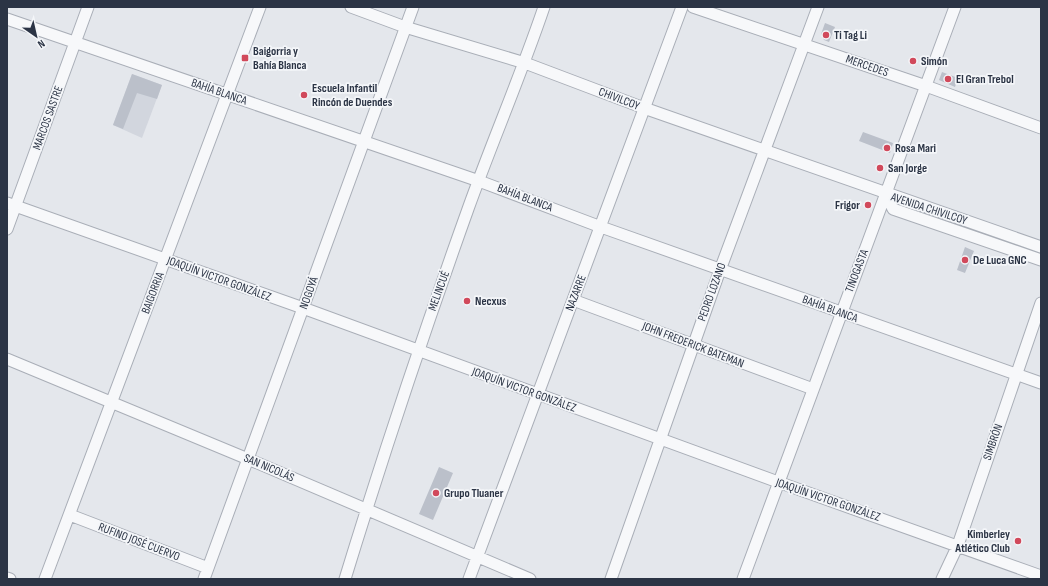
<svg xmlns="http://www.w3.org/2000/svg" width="1048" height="586" font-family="'Sofia Sans Condensed',sans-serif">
	<rect width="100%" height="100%" fill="#e4e7ec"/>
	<!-- built -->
	<path fill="#d2d6de" d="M132,74L162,85L142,138L113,125Z"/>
	<!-- green -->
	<path fill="#c9d6c5" d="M901,203L1041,251V256L900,207Z"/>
	<!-- building -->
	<path fill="#bbc0ca" d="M825,23L835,27L829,42L824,40L821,34Z
		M942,72L958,78L955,87L939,80Z
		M132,74L162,85L157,99L137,93L123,129L113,125Z
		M863,132L893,143L890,153L859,141Z
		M965,247L974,251L965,273L957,270Z
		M439,467L453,473L433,520L419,514Z"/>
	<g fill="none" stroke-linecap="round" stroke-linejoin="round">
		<!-- minor casing -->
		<g stroke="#a9aeb7" stroke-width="13">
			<path id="minor" d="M351,7L405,27L525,63L644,108L1041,247
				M693,7L926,86L1041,128
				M7,19L479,181L601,227L1041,383
				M886,194L893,209L1041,260
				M7,203L303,308L778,482L1041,576
				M7,229L88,7
				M573,300L813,389
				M7,359L248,459L530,579
				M70,515L208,568
				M7,578L10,579
				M45,579L260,7
				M204,579L413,7
				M345,579C383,455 424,332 468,209C492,142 521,75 544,7
				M469,579L682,7
				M611,579L720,270L818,7
				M743,579L955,7
				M942,579L958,545L1041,303"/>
		</g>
		<!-- minor -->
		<use href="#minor" stroke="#f7f8fa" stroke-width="11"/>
	</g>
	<!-- markers -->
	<g fill="#d1495b" stroke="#f4f6f9" stroke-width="1.5">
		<circle cx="826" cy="35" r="4"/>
		<rect x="241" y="54" width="8" height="8" rx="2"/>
		<circle cx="913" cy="61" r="4"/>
		<circle cx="948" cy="79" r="4"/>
		<circle cx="304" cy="95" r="4"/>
		<circle cx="887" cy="148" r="4"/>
		<circle cx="880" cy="168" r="4"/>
		<circle cx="868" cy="205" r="4"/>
		<circle cx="965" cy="260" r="4"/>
		<circle cx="467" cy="301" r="4"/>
		<circle cx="436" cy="493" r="4"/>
		<circle cx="1018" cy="541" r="4"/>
	</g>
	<g text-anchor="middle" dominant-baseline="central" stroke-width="3.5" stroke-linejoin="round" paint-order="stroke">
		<!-- poi labels -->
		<g font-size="12" font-weight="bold" fill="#2b3445" stroke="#f4f6f9" text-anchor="start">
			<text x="834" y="35">Ti Tag Li</text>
			<text x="253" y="51">Baigorria y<tspan x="253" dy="14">Bahía Blanca</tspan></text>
			<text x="921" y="61">Simón</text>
			<text x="956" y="79">El Gran Trebol</text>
			<text x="312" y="88">Escuela Infantil<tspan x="312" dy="14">Rincón de Duendes</tspan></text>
			<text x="895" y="148">Rosa Mari</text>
			<text x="888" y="168">San Jorge</text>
			<text x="860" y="205" text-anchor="end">Frigor</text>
			<text x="973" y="260">De Luca GNC</text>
			<text x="475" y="301">Necxus</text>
			<text x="444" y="493">Grupo Tluaner</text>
			<text x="1010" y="534" text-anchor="end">Kimberley<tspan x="1010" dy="14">Atlético Club</tspan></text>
		</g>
		<!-- street labels -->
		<g font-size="12" fill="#2b3445" stroke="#f4f6f9">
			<text transform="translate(867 66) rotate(19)">MERCEDES</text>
			<text transform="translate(219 92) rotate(19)">BAHÍA BLANCA</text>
			<text transform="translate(619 99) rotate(21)">CHIVILCOY</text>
			<text transform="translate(48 118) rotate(-70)">MARCOS SASTRE</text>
			<text transform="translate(525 198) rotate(21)">BAHÍA BLANCA</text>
			<text transform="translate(929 209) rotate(18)">AVENIDA CHIVILCOY</text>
			<text transform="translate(857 271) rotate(-69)">TINOGASTA</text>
			<text transform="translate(219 279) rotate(20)">JOAQUÍN VICTOR GONZÁLEZ</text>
			<text transform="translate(439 291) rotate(-70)">MELINCUÉ</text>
			<text transform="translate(712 292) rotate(-70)">PEDRO LOZANO</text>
			<text transform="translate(153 293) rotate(-69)">BAIGORRIA</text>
			<text transform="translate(309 293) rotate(-70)">NOGOYÁ</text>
			<text transform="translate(576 293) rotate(-69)">NAZARRE</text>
			<text transform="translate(830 309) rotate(20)">BAHÍA BLANCA</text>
			<text transform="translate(693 345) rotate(21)">JOHN FREDERICK BATEMAN</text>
			<text transform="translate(524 390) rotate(20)">JOAQUÍN VICTOR GONZÁLEZ</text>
			<text transform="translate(993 442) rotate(-71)">SIMBRÓN</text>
			<text transform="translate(269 468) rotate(23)">SAN NICOLÁS</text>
			<text transform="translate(828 500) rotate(19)">JOAQUÍN VICTOR GONZÁLEZ</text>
			<text transform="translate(139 542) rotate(21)">RUFINO JOSÉ CUERVO</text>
		</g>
	</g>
	<!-- border -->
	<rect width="1048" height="586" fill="none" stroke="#2b3445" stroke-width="16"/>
	<!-- north arrow -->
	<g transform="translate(36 36) rotate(146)" stroke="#f4f6f9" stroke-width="3" paint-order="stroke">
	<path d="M0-3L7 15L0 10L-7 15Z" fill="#2b3445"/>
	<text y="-6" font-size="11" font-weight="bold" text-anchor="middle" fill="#2b3445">N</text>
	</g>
</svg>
